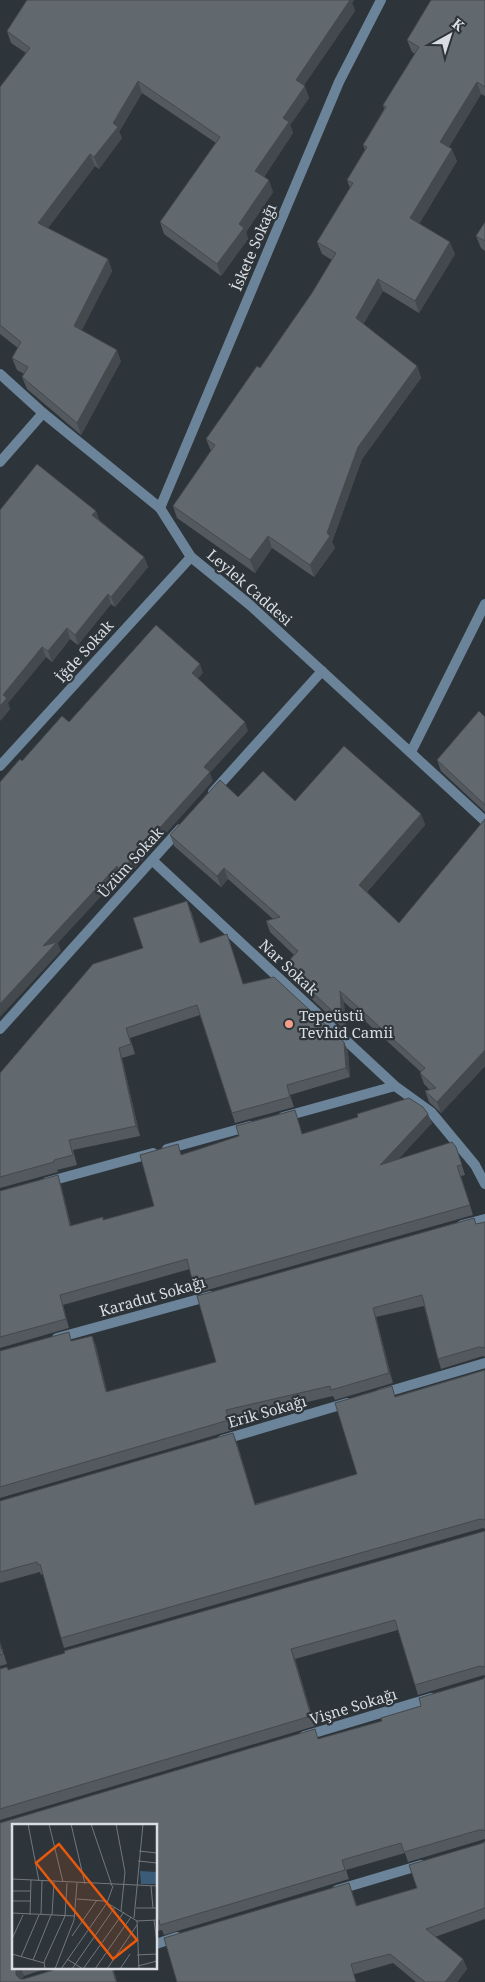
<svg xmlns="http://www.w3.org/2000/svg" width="485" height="1982" font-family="'Noto Serif',serif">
	<rect width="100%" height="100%" fill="#2d343a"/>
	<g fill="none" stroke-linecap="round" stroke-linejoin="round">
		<!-- minor -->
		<path stroke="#6c8499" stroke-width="10" d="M0,462L43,413
			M160,508L339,82L381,0
			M411,752L485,604
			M0,766L191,557
			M213,792L322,671
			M152,860L395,1086L431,1112L475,1165L485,1184
			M0,1029L180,829
			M283,1117L395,1086
			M167,1149L250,1126
			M47,1182L153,1153
			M462,1225L485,1219
			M57,1338L210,1296
			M380,1394L485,1363
			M222,1440L347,1403
			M304,1736L431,1698
			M337,1890L421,1865
			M156,1944L177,1937"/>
		<!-- tertiary -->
		<path stroke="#6c8499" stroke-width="10" d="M0,374L43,413L160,508L191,557L250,605L485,821"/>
	</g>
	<!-- wall -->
	<path fill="#53595f" d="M27,0H354L352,3L355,11L304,85L309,98L290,125L293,133L264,177L273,192L246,232L248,239L221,276L164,234L160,222L216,143L142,93L119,132L122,138L99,169L95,166L48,228L108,259L112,271L81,331L121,361L81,435L27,389L22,377L24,374L17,370L12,358L18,348L0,334V87L26,53L11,43L7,31Z
		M485,0V96L481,94L449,147L457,161L419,224L455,254L419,313L383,291L363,324L417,366L421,378L362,459L332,542L335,548L314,577L272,548L255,573L177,518L173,506L211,451L206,439L260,368L312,293L332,260L322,254L317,242L350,188L347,180L365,150L363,145L384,109L383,105L415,54L412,52L407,40Z
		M485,222V251L481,248L476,236Z
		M96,511L99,520L144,557L148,567L115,607L111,604L78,645L70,639L52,662L46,657L8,703L10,709L0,721Z
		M485,717V812L441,771L437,760Z
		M238,797L295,801L421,814L425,825L367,892L399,923L485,819V1066L441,1113L429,1102L425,1091L430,1090L424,1084L420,1073L421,1072L344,1002L346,1031L288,977L284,966L294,955L270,932L266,921L273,919L228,879L221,887L174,846L170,835Z
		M191,911L201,943L227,934L243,984L344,1042L348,1052L350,1077L290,1095L294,1107L235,1123L200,1015L130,1038L135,1054L122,1058L140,1136L73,1150L77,1165L57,1170L58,1172L0,1188V1073L143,948Z
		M432,1123L398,1159L456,1147L465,1175L461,1176L473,1215L197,1293L190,1269L63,1305L69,1328L0,1348V1191L61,1185L71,1226L104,1220L154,1206L182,1154L303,1134Z
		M485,1222V1357L483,1356L441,1369L438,1359L424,1306L376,1317L393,1383L335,1400L333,1396L230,1420L233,1430L0,1498V1351L72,1341L92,1336L96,1346L107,1392L216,1362L476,1224Z
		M485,1370V1529L483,1528L64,1648L61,1638L43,1574L41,1575L40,1572L0,1583V1501L237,1443L255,1504L357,1474L396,1396Z
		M485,1531V1676L484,1675L418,1695L398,1630L295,1659L315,1726L0,1820V1669L8,1670Z
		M0,1642L7,1664L0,1666Z
		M485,1677V1839L408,1862L405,1853L346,1870L349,1879L164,1935L162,1930L156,1931V1826L14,1968H48L24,1976L21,1979H24L60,1968H113L117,1982H0V1823L318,1739L382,1721L421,1706L483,1679Z
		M485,1841V1919L435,1937L463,1959L467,1969L457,1982H416L393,1963L355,1974L177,1982L349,1883L357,1906L417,1888Z"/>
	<!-- shaded-wall -->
	<path fill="#44494d" d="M347,0H354L352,3L355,11L300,91L296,80Z
		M138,81L142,93L119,132L122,138L99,169L94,157Z
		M477,82L481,94L445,154L440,142Z
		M305,86L309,98L290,125L293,133L260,183L255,171L283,118Z
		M452,149L457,161L415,231L410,218Z
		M90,154L95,166L43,234L38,223Z
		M269,180L273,192L246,232L248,239L221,276L217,264L239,224Z
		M450,242L455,254L419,313L415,301Z
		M108,259L112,271L78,338L74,326Z
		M378,279L383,291L360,330L356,318Z
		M117,350L121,361L81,435L77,423Z
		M417,366L421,378L362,459L332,542L335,548L314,577L310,565L327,533L358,447Z
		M96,511L99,521L92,515Z
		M268,536L272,548L255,573L250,560Z
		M144,557L148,567L115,607L111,597Z
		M108,594L111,604L78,645L75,635Z
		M67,628L70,639L52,662L48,651Z
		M42,647L46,657L8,703L10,709L0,721V706L3,695Z
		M200,664L203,673L195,682L192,673Z
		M245,722L248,731L210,773L213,781L122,883L120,876L58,943L61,951L0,1017V1004L43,946Z
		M421,814L425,825L363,896L359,885Z
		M224,868L228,879L221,887L217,876Z
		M340,991L344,1002L346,1031L342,1020Z
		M344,1042L348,1052L350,1077L346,1068Z
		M119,1048L122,1058L140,1136L136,1126Z
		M485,1050V1066L441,1113L437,1102Z
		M428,1114L432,1123L384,1175L380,1165Z
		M58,1175L61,1185L74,1236L70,1226Z
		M60,1295L63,1305L69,1328L66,1319Z
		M373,1308L376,1317L393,1383L389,1373Z
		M92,1336L96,1346L109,1402L106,1392Z
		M233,1433L237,1443L258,1514L255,1505Z
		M291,1649L295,1659L315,1726L311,1716Z
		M463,1959L467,1969L457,1982H445Z
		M18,1968H21L24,1976L19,1980L16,1975V1970Z"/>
	<!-- building -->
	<path fill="#61686e" stroke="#44494d" d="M27,0H350L296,80L305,86L283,118L289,122L255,171L269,180L239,224L244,228L217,264L160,222L220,137L138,81L113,123L118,127L94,157L90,154L38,223L108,259L74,326L117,350L77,423L22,377L28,367L12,358L21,342L0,325V87L30,48L7,31Z
		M431,0H485V87L477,82L440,142L452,149L410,218L450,242L415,301L378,279L356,318L417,366L358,447L327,533L330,536L310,565L268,536L250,560L173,506L215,445L206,439L257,366L260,368L312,293L336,253L317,242L353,183L347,180L367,147L363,145L386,107L383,105L419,47L407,40Z
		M485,222V241L476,236Z
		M37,464L96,511L92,515L144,557L111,597L108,594L75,635L67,628L48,651L42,647L3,695L7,698L0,706V510Z
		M156,625L200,664L192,673L245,722L204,767L210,772L119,873L117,866L43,946L57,942L0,1004V782L20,759L22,761L62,716L69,722Z
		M479,711L485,717V805L437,760Z
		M344,746L421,814L359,885L399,923L485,819V1050L437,1102L425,1091L436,1088L420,1073L425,1068L340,991L342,1020L284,966L298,951L266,921L280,917L224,868L217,876L170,835L220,780L238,797L263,771L295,801Z
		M187,901L200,943L227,934L243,984L274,977L344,1042L346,1068L287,1085L290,1097L232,1113L197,1005L126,1028L131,1044L119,1048L136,1126L69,1140L73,1155L54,1160V1162L0,1177V1073L93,964L143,948L133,918Z
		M409,1098L423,1107L428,1114L380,1165L452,1142L456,1147L462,1165L457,1166L470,1205L193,1283L187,1259L60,1295L66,1319L0,1337V1191L58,1175L70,1226L103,1217V1220L154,1206L140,1155L178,1144L181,1155L239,1136L236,1126L295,1110L302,1134L358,1117L357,1114Z
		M474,1218L476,1224L485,1222V1348L479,1347L438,1359L422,1295L373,1308L389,1373L331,1390L330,1386L226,1410L229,1420L0,1487V1351L69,1332L71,1341L92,1336L106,1392L216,1362L197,1296Z
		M485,1370V1520L480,1519L61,1638L40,1564L38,1565L37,1562L0,1572V1501L233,1433L255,1505L357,1474L335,1403L392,1386L395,1397Z
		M485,1531V1667L480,1666L415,1685L395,1620L291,1649L311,1716L0,1809V1669L7,1667L8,1670L65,1653L64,1651Z
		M0,1644L3,1654L0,1655Z
		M485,1677V1831L483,1830H479L404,1852L401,1843L342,1860L345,1870L160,1925L159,1920H156V1826H14V1968H18L16,1970V1975L20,1979H24L60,1968H112L116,1982H0V1823L315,1729L318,1739L382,1721L381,1718L421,1706L419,1698L483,1679Z
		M485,1841V1908L426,1929L463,1959L445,1982H425L390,1954L351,1964L356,1982H177L164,1938L349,1883L356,1906L417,1888L409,1865L483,1843Z"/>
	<!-- markers -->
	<circle fill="#f49e89" stroke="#2d343a" stroke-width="2" cx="289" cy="1024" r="5"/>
	<g text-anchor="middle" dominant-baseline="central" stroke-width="4.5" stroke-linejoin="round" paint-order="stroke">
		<!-- street labels -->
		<g font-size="15" fill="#d9dde1" stroke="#2d343a">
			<text transform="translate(253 247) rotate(-67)">İskete Sokağı</text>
			<text transform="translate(250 587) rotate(41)">Leylek Caddesi</text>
			<text transform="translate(84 651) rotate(-48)">İğde Sokak</text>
			<text transform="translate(130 862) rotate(-48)">Üzüm Sokak</text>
			<text transform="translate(289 967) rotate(43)">Nar Sokak</text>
			<text transform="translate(152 1296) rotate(-16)">Karadut Sokağı</text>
			<text transform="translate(267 1411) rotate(-16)">Erik Sokağı</text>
			<text transform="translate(353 1706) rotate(-17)">Vişne Sokağı</text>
		</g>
		<!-- poi labels -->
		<g font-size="15" fill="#d9dde1" stroke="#2d343a" text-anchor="start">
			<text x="299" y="1015">Tepeüstü<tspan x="299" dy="17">Tevhid Camii</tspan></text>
		</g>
	</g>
	<!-- overview -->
	<g transform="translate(12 1824)">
		<rect width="145" height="145" fill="#2d343a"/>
		<path d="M128,47L145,48V60H129Z" fill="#3a5c78"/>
		<path fill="none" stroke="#72787d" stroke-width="1" d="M16,0L27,57M37,0L51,58M59,0L73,60M79,0L100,62M104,0L113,48L109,87M127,27L145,29M126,37L145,39M0,55L145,62M139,62L141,84M0,67H18M65,75L92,77L125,97L127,145M0,77H18M124,84H145M0,89L63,92M29,90L30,57M18,91L19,56M40,91L42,58M122,94L131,0M142,96L145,118M125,97L145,96M60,112L85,76M0,115L11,91M0,130L32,139M125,131L145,130M9,133L27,91M55,135L71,145M21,136L39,91M126,142L145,137M33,145L32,138L53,92L55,59M43,145L62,96L65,59M49,145L95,79L101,62M60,145L103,83M71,145L112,88M83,145L119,93M95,145L125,101M108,145L118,130"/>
		<path fill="#e8590c" fill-opacity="0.15" stroke="#e8590c" stroke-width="2.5" d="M47,20L125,116L101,135L24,39Z"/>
		<rect width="145" height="145" fill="none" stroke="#d9dde1" stroke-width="2.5"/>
	</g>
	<!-- north arrow -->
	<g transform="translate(450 35) rotate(39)" stroke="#2d343a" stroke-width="4" paint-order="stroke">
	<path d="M0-4L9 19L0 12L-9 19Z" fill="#d9dde1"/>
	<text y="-8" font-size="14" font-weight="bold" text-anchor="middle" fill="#d9dde1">K</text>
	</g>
</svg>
